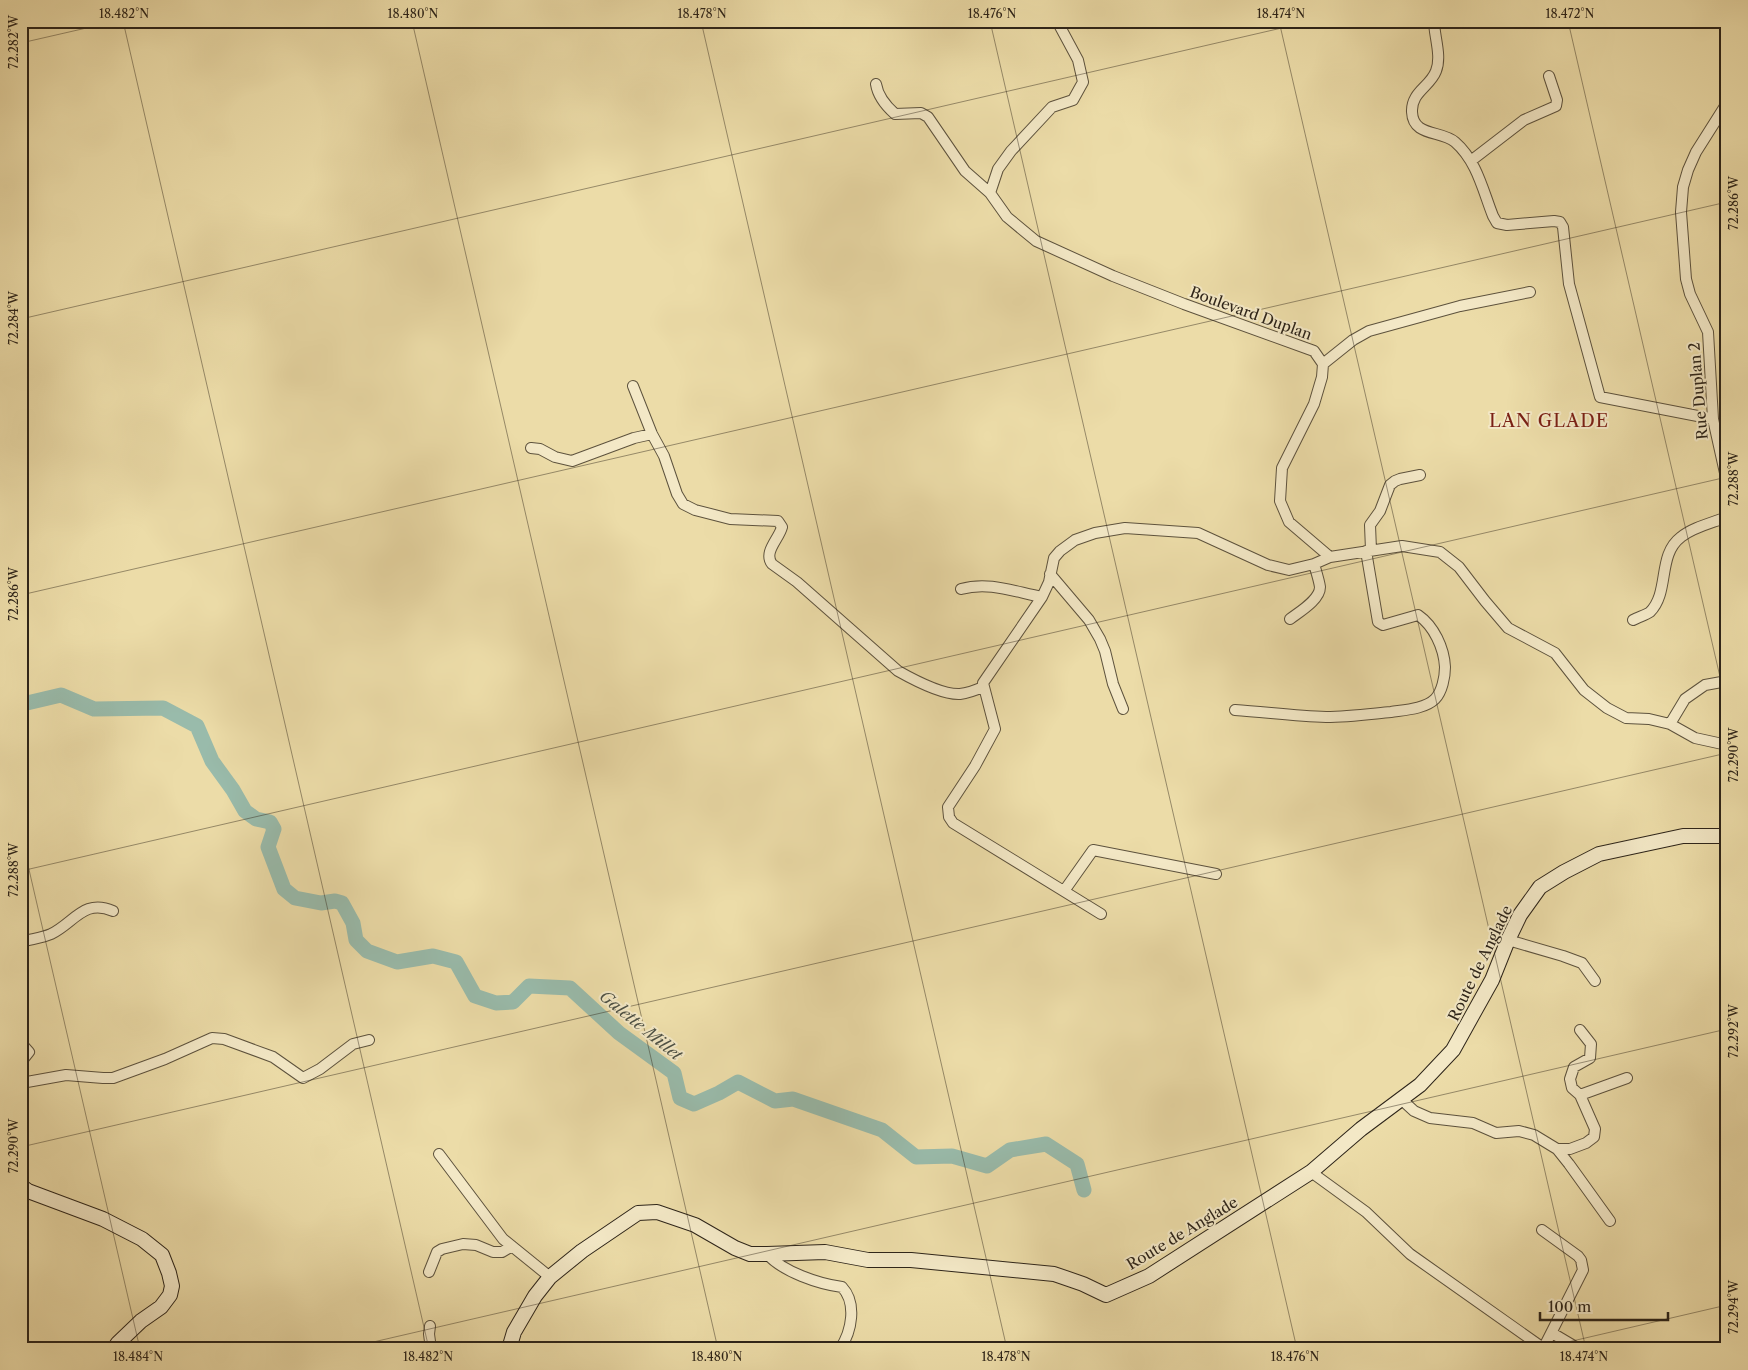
<svg xmlns="http://www.w3.org/2000/svg" width="1748" height="1370" font-family="'Libre Caslon Text',serif">
	<rect width="100%" height="100%" fill="#ecdca8"/>
	<filter id="stains"><feTurbulence type="fractalNoise" baseFrequency=".004" numOctaves="4"/><feColorMatrix values="0 0 0 0 .2 0 0 0 0 .09 0 0 0 0 .02 0 0 0 .5 -.17"/></filter>
	<radialGradient id="worn" r=".72"><stop offset=".6" stop-color="#630" stop-opacity="0"/><stop offset="1" stop-color="#630" stop-opacity=".3"/></radialGradient>
	<g fill="none" stroke-linecap="round" stroke-linejoin="round">
		<!-- river -->
		<path stroke="#99bbab" stroke-width="15" d="M21,699L27,703L61,695L94,709L163,708L197,726L212,761L233,790L245,811L256,819L270,822L274,829L268,847L284,889L295,898L321,903L335,901L342,903L353,923L356,940L367,951L397,962L433,956L456,962L475,996L496,1003L513,1002L529,986L570,988L619,1033L674,1073L680,1098L694,1104L719,1093L738,1082L775,1101L793,1099L882,1130L916,1157L952,1156L987,1166L1010,1150L1046,1144L1077,1164L1084,1190"/>
		<!-- street casing -->
		<g stroke="#5d523d" stroke-width="12">
			<path id="street" d="M1057,21L1078,60L1083,82L1073,100L1052,107L1011,151L998,169L990,193L1007,217L1036,241L1113,276L1184,304L1314,351L1323,364L1322,377L1314,404L1282,468L1280,501L1289,522L1330,557L1402,546L1440,552L1459,567L1485,601L1508,628L1555,653L1584,690L1607,708L1626,718L1649,719L1670,724L1695,738L1727,745
				M1434,21C1434,36 1442,56 1436,71C1430,87 1411,92 1412,112C1413,137 1441,130 1455,142C1477,161 1483,191 1493,216L1497,223L1507,225L1554,221L1560,222L1563,227L1569,284L1600,397L1713,419
				M876,84C878,97 886,106 895,114L921,113L928,117L965,171L990,193
				M1727,103L1696,152L1688,170L1683,187L1681,212L1686,279L1690,294L1708,332L1713,419L1727,482
				M1472,160L1524,120L1556,106L1557,100L1549,76
				M1323,364L1353,340L1369,331L1460,306L1530,292
				M633,386L652,434L664,456L677,494L683,504L695,510L730,519L778,521L782,527C779,539 763,552 772,564L797,582L898,671C914,680 942,695 960,694C968,693 976,690 983,687
				M531,448L540,449L555,457L572,461L634,438L652,434
				M1371,550L1370,525L1380,511L1390,485L1395,481L1400,479L1420,475
				M1050,574L1089,620L1100,639L1105,651L1113,684L1123,709
				M961,589C989,581 1015,592 1042,597
				M1290,619C1299,612 1320,600 1320,587C1319,580 1316,571 1314,564
				M1633,620C1638,617 1646,615 1650,612C1670,592 1657,555 1681,537C1693,527 1712,523 1727,517
				M1235,710C1265,712 1296,716 1326,717C1348,717 1370,714 1391,712C1404,710 1425,709 1435,699C1442,692 1445,677 1445,667C1444,648 1434,626 1418,615L1383,625L1378,622L1366,551
				M1670,724L1685,699L1705,685L1727,681
				M1064,891L1093,850L1216,874
				M1101,914L953,823L949,817L948,807L975,766L995,729L983,683L1042,597L1049,582L1054,558L1060,551L1075,540L1095,533L1125,528L1198,533L1268,565L1289,570L1314,564L1330,557
				M1508,940L1563,956L1582,963L1595,981
				M21,942C31,939 42,938 51,934C74,923 84,898 113,911
				M21,1043L29,1052L21,1062
				M21,1081L27,1082L66,1075L103,1078H113L165,1059L212,1038L224,1039L273,1057L303,1078L320,1069L353,1044L369,1040
				M1580,1095L1627,1078
				M1401,1099L1414,1111L1430,1118L1473,1123L1496,1133L1519,1131L1534,1135L1557,1149L1569,1164L1610,1221
				M1557,1149H1570L1586,1143L1594,1137L1595,1129L1580,1095L1572,1088L1570,1079L1574,1067L1590,1058L1591,1044L1580,1030
				M439,1154L503,1239L550,1277
				M1311,1172L1366,1212L1410,1254L1543,1348
				M1542,1230L1578,1256L1581,1260L1583,1270L1543,1349
				M767,1254C783,1272 819,1284 842,1287C857,1303 852,1331 840,1349
				M429,1272L437,1252L442,1249L463,1244L476,1245L493,1252H502L512,1246
				M430,1326L429,1334L431,1349
				M1552,1333L1579,1349"/>
		</g>
		<!-- secondary casing -->
		<g stroke="#2d2419" stroke-width="16">
			<path id="secondary" d="M21,1186L28,1191L103,1219L142,1239L162,1255L169,1273L172,1286L170,1295L161,1307L141,1321L118,1343L114,1349
				M509,1349L514,1332L535,1296L550,1277L582,1251L638,1213L657,1212L695,1225L735,1248L750,1254H767L825,1252L868,1260H911L1054,1274L1083,1284L1106,1295L1149,1276L1311,1172L1361,1129L1420,1085L1453,1050L1492,980L1508,940L1520,915L1540,887L1564,872L1599,854L1683,836H1722L1727,839"/>
		</g>
		<!-- street -->
		<use href="#street" stroke="#f3e8c6" stroke-width="10"/>
		<!-- secondary -->
		<use href="#secondary" stroke="#f3e8c6" stroke-width="14"/>
	</g>
	<!-- ticks -->
	<path fill="none" stroke="#2d2419" stroke-width="1" stroke-opacity="0.45" d="M123,21L429,1349M412,21L718,1349M701,21L1007,1349M990,21L1297,1349M1279,21L1586,1349M1568,21L1727,707M21,43L117,21M21,319L1312,21M21,595L1727,202M21,835L140,1349M21,871L1727,477M21,1147L1727,753M343,1349L1727,1029M1538,1349L1727,1305"/>
	<g text-anchor="middle" dominant-baseline="central" stroke-width="4" stroke-linejoin="round" paint-order="stroke">
		<!-- street labels -->
		<g font-size="15" fill="#2d2419" stroke="#f3e8c6">
			<text transform="translate(1251 313) rotate(20)">Boulevard Duplan</text>
			<text transform="translate(1698 391) rotate(-95)">Rue Duplan 2</text>
			<text transform="translate(1480 963) rotate(-64)">Route de Anglade</text>
			<text transform="translate(1182 1233) rotate(-31)">Route de Anglade</text>
		</g>
		<!-- water labels -->
		<g font-size="16" font-style="italic" fill="#4d5145" stroke="#f3e8c6">
			<text transform="translate(641 1025) rotate(39)">Galette Millet</text>
		</g>
		<!-- quarter labels -->
		<g font-size="18" letter-spacing="1" fill="#7a1f14" stroke="#f3e8c6">
			<text x="1549" y="421">LAN GLADE</text>
		</g>
	</g>
	<!-- margin -->
	<rect width="1748" height="1370" fill="none" stroke="#ecdca8" stroke-width="55"/>
	<!-- scale -->
	<path d="M1540 1312v8h128v-8" fill="none" stroke="#2d2419" stroke-width="2.5"/>
	<text x="1548" y="1312" font-size="15" fill="#2d2419" stroke="#f3e8c6" stroke-width="4" paint-order="stroke">100 m</text>
	<rect x="28" y="28" width="1692" height="1314" fill="none" stroke="#2d2419" stroke-width="2"/>
	<g font-size="12" text-anchor="middle" fill="#2d2419">
		<text x="124" y="18">18.482°N</text>
		<text x="413" y="18">18.480°N</text>
		<text x="702" y="18">18.478°N</text>
		<text x="992" y="18">18.476°N</text>
		<text x="1281" y="18">18.474°N</text>
		<text x="1570" y="18">18.472°N</text>
		<text transform="translate(14 42) rotate(-90)" y="4">72.282°W</text>
		<text transform="translate(1734 203) rotate(-90)" y="4">72.286°W</text>
		<text transform="translate(14 318) rotate(-90)" y="4">72.284°W</text>
		<text transform="translate(1734 479) rotate(-90)" y="4">72.288°W</text>
		<text transform="translate(14 594) rotate(-90)" y="4">72.286°W</text>
		<text transform="translate(1734 755) rotate(-90)" y="4">72.290°W</text>
		<text transform="translate(14 870) rotate(-90)" y="4">72.288°W</text>
		<text transform="translate(1734 1031) rotate(-90)" y="4">72.292°W</text>
		<text transform="translate(14 1146) rotate(-90)" y="4">72.290°W</text>
		<text transform="translate(1734 1307) rotate(-90)" y="4">72.294°W</text>
		<text x="138" y="1361">18.484°N</text>
		<text x="428" y="1361">18.482°N</text>
		<text x="717" y="1361">18.480°N</text>
		<text x="1006" y="1361">18.478°N</text>
		<text x="1295" y="1361">18.476°N</text>
		<text x="1584" y="1361">18.474°N</text>
	</g>
	<rect width="100%" height="100%" filter="url(#stains)"/>
	<rect width="100%" height="100%" fill="url(#worn)"/>
</svg>
